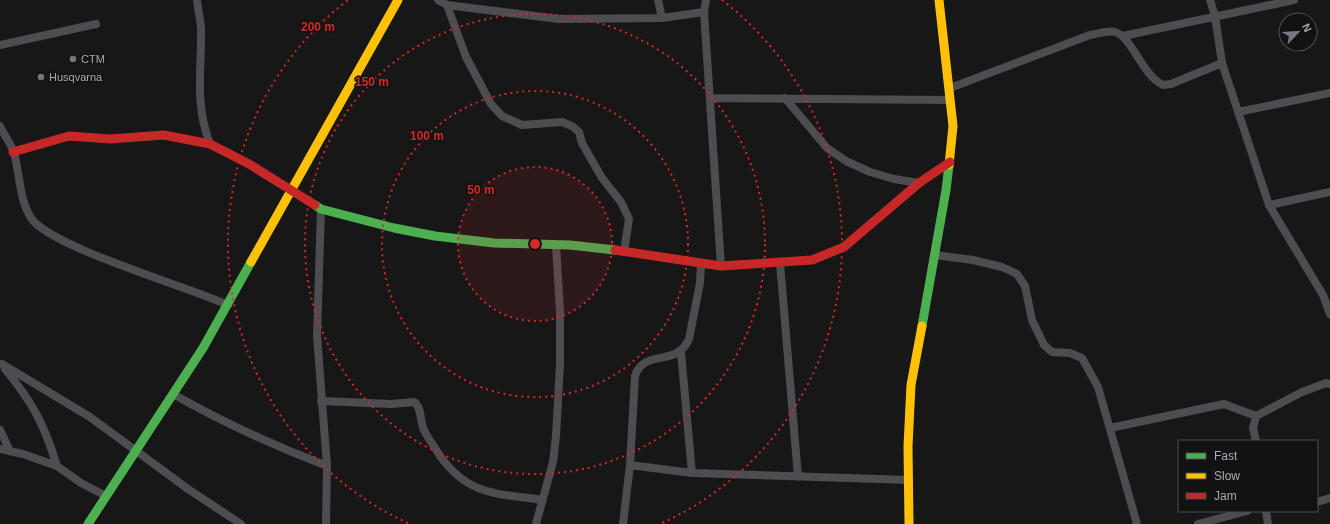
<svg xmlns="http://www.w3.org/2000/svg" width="1330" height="524" font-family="Arial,sans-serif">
	<rect width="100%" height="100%" fill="#171718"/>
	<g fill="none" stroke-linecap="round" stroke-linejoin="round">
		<!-- street -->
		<path stroke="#4d4d51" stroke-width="8" d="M197,0C198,9 200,18 201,28C202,69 194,103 210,144
			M438,0L447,5L559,19L662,18L704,12
			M658,0L662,18
			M706,0L704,12L721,266
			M1210,0L1215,16L1222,63L1269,205L1323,295L1330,314
			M447,5L466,57L491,104L502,116L522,125L562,122L572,126L579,132L582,143L602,178L621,202L629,219L624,252
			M1123,36L1294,0
			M0,45L96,24
			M950,88L1090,35C1098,34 1108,30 1115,32C1132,37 1142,75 1163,85L1171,84L1222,63
			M710,98L950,100
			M785,98L827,148L846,161L870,172L894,179L919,183
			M1238,112L1330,93
			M0,126C4,135 11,144 14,153C20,174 19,199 31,218C50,247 189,287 228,305
			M1269,205L1330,192
			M321,209L317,336L327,466L326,524
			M935,255L973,260L1002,267L1017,274L1025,286L1032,320L1044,345L1052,352L1070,353L1082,358L1098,387L1137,524
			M780,263L798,477
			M681,352L692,473
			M2,364L90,417L188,489L241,524
			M5,369C33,403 44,424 57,466
			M173,394C224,423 272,445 327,466
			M321,401L391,404L414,402C422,407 420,422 424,430C428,439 435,447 440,456C470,497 497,493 543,500
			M1110,428L1224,404L1256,416
			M0,430L10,451
			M1256,441L1253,428L1256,416L1302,392L1326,383L1330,384
			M0,449L23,454L57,466L81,483L106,496
			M630,465L692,473L909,480
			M1317,502L1330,498
			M1266,511L1268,524
			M536,524L553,462L556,436L560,364V312L556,245
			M623,524L630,465L635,376C644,348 676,368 689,339L700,283L701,264
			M1198,524L1247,511"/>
		<!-- fast -->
		<path stroke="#4caf50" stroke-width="9" d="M315,205L321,209L394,228L435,236L494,243L570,245L615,250
			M922,326L946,190L949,165
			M88,524L203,348L251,262"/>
		<!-- slow -->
		<path stroke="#ffc107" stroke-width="9" d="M939,0L953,126L949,165
			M251,262L398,0
			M909,524L908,446L911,385L922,326"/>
		<!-- jam -->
		<path stroke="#c62828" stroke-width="9" d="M13,152L69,136L110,139L164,135L210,144L249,164L315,205
			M615,250L721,266L812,260L844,247L919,183L950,162"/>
	</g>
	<!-- distance rings -->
	<circle cx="535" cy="244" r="77" fill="#d62828" fill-opacity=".12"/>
	<g fill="none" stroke="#d62828" stroke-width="2" stroke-dasharray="2 4">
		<circle cx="535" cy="244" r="77"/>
		<circle cx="535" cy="244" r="153"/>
		<circle cx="535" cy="244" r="230"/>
		<path d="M408 523A307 307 0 0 1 348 0M722 0A307 307 0 0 1 662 523"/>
	</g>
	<!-- markers -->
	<g fill="#77777f" stroke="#121213" stroke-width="1.5">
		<circle cx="73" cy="59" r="4"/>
		<circle cx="41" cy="77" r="4"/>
	</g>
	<g text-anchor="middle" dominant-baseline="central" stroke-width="3" stroke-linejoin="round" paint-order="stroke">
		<!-- poi labels -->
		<g font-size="11" fill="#aaabb7" stroke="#121213" text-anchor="start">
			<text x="81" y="59">CTM</text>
			<text x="49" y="77">Husqvarna</text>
		</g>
	</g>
	<circle cx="535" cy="244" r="6" fill="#d62828" stroke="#121213" stroke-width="2"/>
	<g font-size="12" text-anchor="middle" font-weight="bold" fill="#d62828" stroke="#121213" stroke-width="3" stroke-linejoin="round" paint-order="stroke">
		<text x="318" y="31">200 m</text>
		<text x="372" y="86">150 m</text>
		<text x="427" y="140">100 m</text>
		<text x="481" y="194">50 m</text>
	</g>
	<!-- legend -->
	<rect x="1178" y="440" width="140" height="72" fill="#121213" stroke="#4f4f55"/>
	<rect x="1186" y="453" width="20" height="6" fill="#4caf50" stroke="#4f4f55"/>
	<text x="1214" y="460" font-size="12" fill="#aaabb7">Fast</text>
	<rect x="1186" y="473" width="20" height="6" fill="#ffc107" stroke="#4f4f55"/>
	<text x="1214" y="480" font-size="12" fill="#aaabb7">Slow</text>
	<rect x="1186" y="493" width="20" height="6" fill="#c62828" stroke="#4f4f55"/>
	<text x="1214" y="500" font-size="12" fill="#aaabb7">Jam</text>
	<!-- north arrow -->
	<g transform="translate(1298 32) rotate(65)"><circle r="19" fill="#121213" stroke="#4f4f55"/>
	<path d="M0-3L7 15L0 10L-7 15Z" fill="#77777f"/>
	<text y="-6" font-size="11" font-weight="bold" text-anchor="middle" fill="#aaabb7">N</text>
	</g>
</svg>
